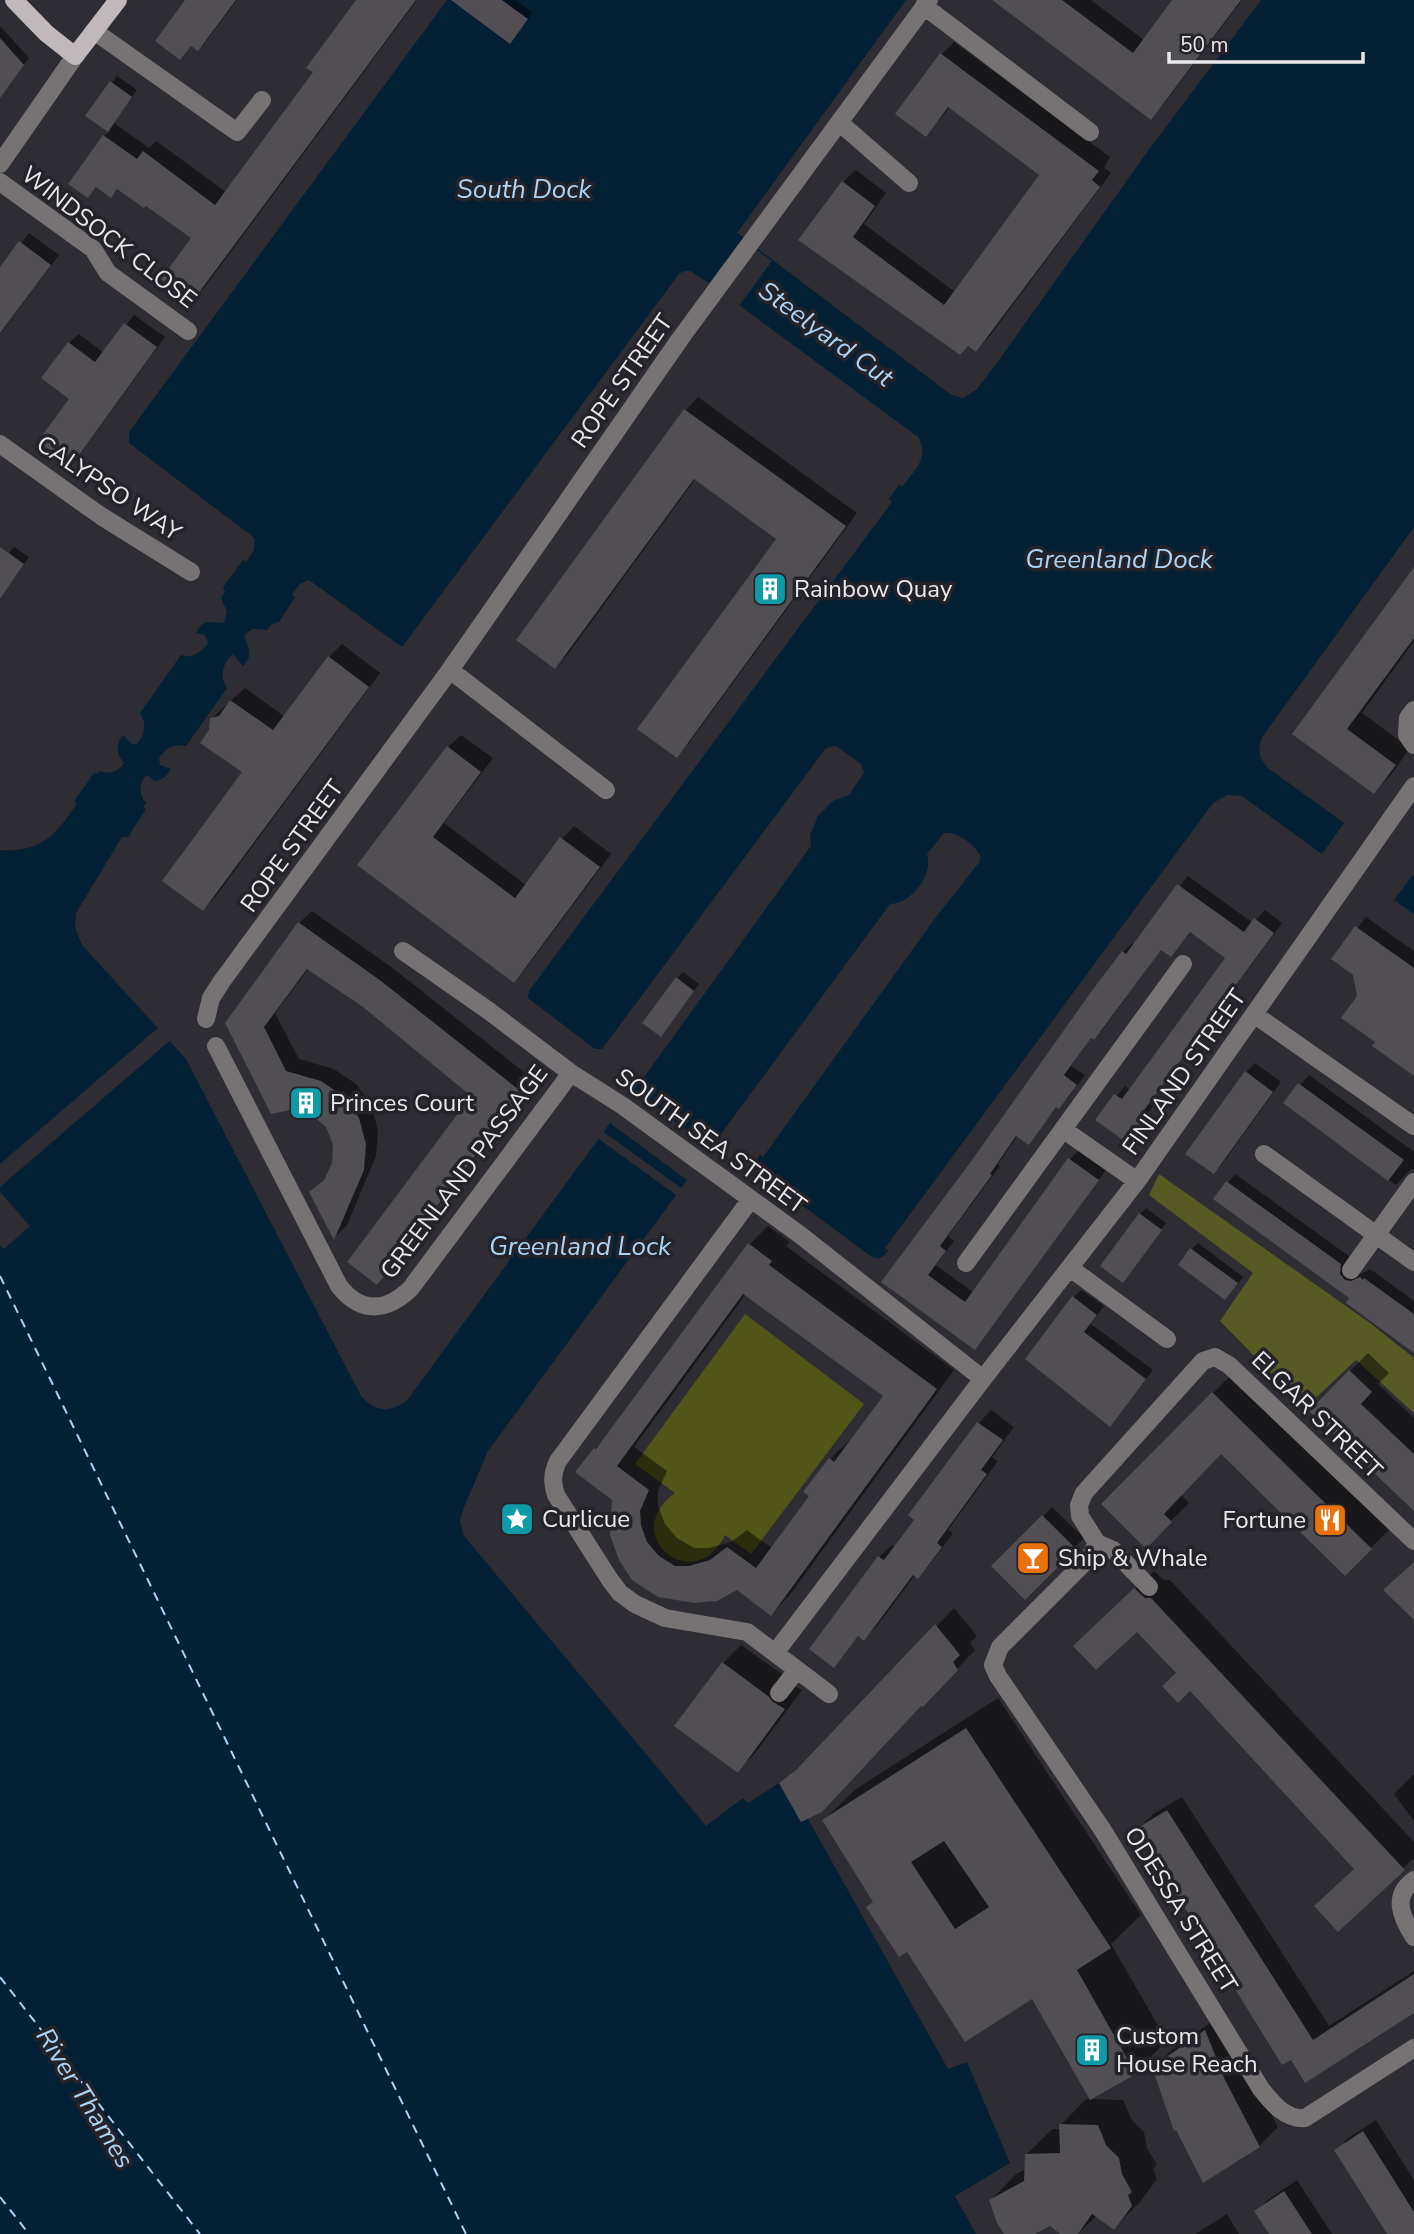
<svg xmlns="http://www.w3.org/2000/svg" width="1414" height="2234" font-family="'Nunito Sans',sans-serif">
	<rect width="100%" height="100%" fill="#2d2d33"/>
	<!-- green -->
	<path fill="#525518" d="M745,1314L864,1404L751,1554L725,1535C695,1598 617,1535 675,1493L635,1464Z"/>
	<!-- forest -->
	<path fill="#575b23" d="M1159,1174L1370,1323L1414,1358V1413L1356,1360L1305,1408L1220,1321L1253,1273L1149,1195Z"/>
	<!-- water -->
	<path fill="#042035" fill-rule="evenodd" d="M447,0H906L737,233L950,394L963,398L976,390L994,367L1145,155L1261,0H1414V527L1263,736C1257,748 1258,757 1268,768L1344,823L1322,854L1242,796L1227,795L1213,803L885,1248L888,1251C882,1259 878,1260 869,1255L759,1173L755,1164L760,1155L763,1157L936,917L978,864L981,858C977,846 957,831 944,833L927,854C934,874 911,904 890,904L488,1451L462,1512L460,1521L464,1536L706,1826L743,1798L748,1803L779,1783L801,1822L808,1819L948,2069L967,2062L1010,2163L955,2196L976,2234H0V850C41,852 54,837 76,805L75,800L94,773L97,774L100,771C109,775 119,771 124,763C116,752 115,746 123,735L132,744H137C145,734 147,724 140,713L181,655C192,659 202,652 208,643L205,635L196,633L201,625L206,622L224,623L227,611L221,598L225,592L223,587L243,560L246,562L254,550L255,540L252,536L129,443V432ZM684,271H690L709,283L918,437C930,457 915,470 903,486L899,485L889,499L892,502L529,991L528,998L595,1049H602L826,748L836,746L861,764L864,773L849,795L833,801L818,816L810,835L811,846L671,1040L408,1399C392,1413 375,1413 361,1396L186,1059L82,945L75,928L76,913L122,837H128L146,809L143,807L146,803C139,794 138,783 147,775L155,781C163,780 167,775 171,769L160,765L159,758C166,749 173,743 186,746L227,688C219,677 223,662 233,654L243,666C254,655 248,648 244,635L253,629L267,630L272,624L279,622L295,597L292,594L300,584L309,580L402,647L679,274Z
		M1413,875L1414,876V914L1394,900Z"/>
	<!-- pier -->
	<path fill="#2d2d33" d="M742,239L772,261L739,306L709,283Z
		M160,1026L172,1039L0,1187V1164Z
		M634,1091L711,1148L687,1180L610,1123Z
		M601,1130L684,1190L679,1197L596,1137Z
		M0,1192L30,1226L4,1249L0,1245Z"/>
	<!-- shadow -->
	<path fill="#0007" fill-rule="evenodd" d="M187,0H237L207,40L198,49L192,45L180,58Z
		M359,0H417L204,288L192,299L193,238L146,204L119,188L111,196L98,186L88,196L104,136L110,131L87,115L117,76L137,90L114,123L149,148L156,141L226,192L316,72Z
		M469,0H516L533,13L515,36Z
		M995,0H1091L1144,40L1175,0H1242L1163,105L1151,117Z
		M0,26L29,58L10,84H0Z
		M954,42L1110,157L1104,167L1111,173L989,337L976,350L800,239L843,182L856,170L886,193L864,224L955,292L1041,175L950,107L926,135L897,114L942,54Z
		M29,233L59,255L0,334V270Z
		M134,315L165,337L80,454L71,463L69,343L79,334L104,353Z
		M698,397L857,513L689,743L677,756L778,538L696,478L568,654L555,667L518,640L686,410Z
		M14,547L29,557L0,599V564Z
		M1414,570V641L1362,713L1410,748L1390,776L1374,792L1294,734Z
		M342,644L380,673L216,896L203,909L245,771L211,731V719L245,688L285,717L329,657Z
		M461,735L493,758L444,823L526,885L562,839L574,826L611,854L526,968L514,980L359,865L448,747Z
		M1188,876L1253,923L1265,910L1282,923L1149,1103L1153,1106L1126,1140L1098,1120L1125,1086L1130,1090L1228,957L1191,931L1171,955L1162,948L1103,1029L1094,1038L1092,1036L1071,1066L1085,1075L1068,1098L1059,1107L1057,1106L1029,1142L1018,1135L998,1164L1000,1166L948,1236L954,1241L936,1265L974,1293L1070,1159L1079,1150L1106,1170L983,1339L974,1348L884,1282L1123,952L1132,943L1134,944Z
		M312,911L394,969L534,1080L389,1270L377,1282L474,1096L364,1006L309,968L275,1013L299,1059L334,1069L356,1084L371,1105L378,1130L376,1156L347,1225L335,1237L311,1192L327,1177L334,1164L335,1144L327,1126L227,1023L299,923Z
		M1366,917L1414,951V1074L1377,1041L1359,997L1355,974L1334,959Z
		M683,972L699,984L666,1028L677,978Z
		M1255,1063L1281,1082L1223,1163L1214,1172L1246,1072Z
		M1309,1075L1414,1152V1169L1410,1170L1396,1185L1285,1103Z
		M1235,1174L1349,1256L1348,1266L1353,1272L1360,1274L1369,1270L1373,1271L1414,1301V1350L1352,1298L1215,1199Z
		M1146,1208L1166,1223L1123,1281L1140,1214Z
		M768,1226L790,1242L786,1246L954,1370L789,1596L771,1614L737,1588L659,1595L614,1499L595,1449L608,1435L750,1244ZM746,1294L885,1396L851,1442L849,1441L830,1459L811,1496L773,1549L747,1530L731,1542L709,1548H694L677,1538L665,1524L658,1506V1491L667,1471L634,1447Z
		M1198,1243L1243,1277L1231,1292L1192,1249Z
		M1081,1290L1104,1306L1091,1324L1153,1370L1110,1425L1074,1297Z
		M1368,1353L1389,1373L1378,1384L1414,1418V1509L1311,1411Z
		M1231,1375L1389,1530L1345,1574L1222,1452L1181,1495L1189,1503L1146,1546L1103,1504Z
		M991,1410L1014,1427L992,1457L998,1461L948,1530L953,1533L930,1564L918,1577L915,1575L877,1626L864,1639L859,1635L834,1666L879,1557L892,1545L895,1547L916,1519L910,1515L979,1423Z
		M1052,1507L1084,1538L1025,1597L993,1566Z
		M1154,1571L1164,1580H1170L1414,1842V1858L1357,1912L1356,1868L1178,1673L1137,1629L1094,1628Z
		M954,1608L977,1636L970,1643L975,1650L941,1686L781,1783L813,1754Z
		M741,1645L787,1678L791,1684L802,1690L756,1752L738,1771L723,1663Z
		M998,1698L1141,1915L1111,1944L1167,2041L1135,2072L1090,2098L1032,1996L907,1949L824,1820L856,1789Z
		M1413,1775H1414V1821L1394,1794Z
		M1182,1797L1329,2026L1414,1971V2011L1306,2080L1138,1829L1153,1814Z
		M1224,2013L1237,2047L1278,2127L1259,2146L1154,2068L1173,2049Z
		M1086,2099L1123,2100L1131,2119L1144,2132L1147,2148L1157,2165L1153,2169L1157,2179L1140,2202L1114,2228L1097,2215L1078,2234H1063L1050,2224L1031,2234H1006L991,2200L1016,2174L1026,2169L1027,2154L1052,2129H1061V2125Z
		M1376,2120L1414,2180V2234H1389L1336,2151L1348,2138Z
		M1297,2180L1332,2234H1271L1256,2211L1269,2199Z
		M1227,2214L1239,2234H1195Z"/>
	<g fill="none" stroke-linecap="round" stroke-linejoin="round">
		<!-- ferry -->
		<path stroke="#abd3f4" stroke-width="2" stroke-dasharray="9 7" stroke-linecap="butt" d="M0,1276L466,2234
			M0,1977L200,2234
			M0,2197L29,2234"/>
	</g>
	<!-- building -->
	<path fill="#514e54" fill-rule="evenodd" d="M185,0H236L198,51L191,46L180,60L155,41Z
		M356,0H416L192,302L161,279L191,238L146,206L144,208L117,189L111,198L96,187L88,198L68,184L103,135L137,159L143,151L215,205L313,72L306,68Z
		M451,0H502L528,19L510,44Z
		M992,0H1062L1133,53L1172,0H1241L1151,120Z
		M0,38L24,65L0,98Z
		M940,53L1099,171L1092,180L1100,187L976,352L968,346L960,355L798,240L842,181L875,206L853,237L944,305L1039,175L948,107L926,137L895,114Z
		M110,81L132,97L108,132L85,116Z
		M19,241L51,265L0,333V267Z
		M124,323L157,347L71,466L38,441L69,399L41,378L68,342L95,362Z
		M684,409L846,526L677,758L637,729L776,539L694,479L555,669L516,640Z
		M0,547L24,564L0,599Z
		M1414,567V638L1347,729L1396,765L1374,794L1292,734Z
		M328,656L369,687L203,911L162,881L242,772L200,743L209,730L210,718L219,716L230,700L273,730Z
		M447,746L481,772L433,837L515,898L560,837L600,867L514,983L357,865Z
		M1177,884L1244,932L1254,918L1274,933L1142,1113L1145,1116L1126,1142L1095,1120L1114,1094L1122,1099L1225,958L1190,932L1171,957L1161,950L1094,1040L1091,1038L1064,1075L1077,1085L1059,1109L1056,1107L1029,1145L1016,1136L990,1174L992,1175L940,1246L946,1251L928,1275L965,1302L1068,1158L1099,1180L975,1350L881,1282L972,1160L1091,992L1122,951L1126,954Z
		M298,922L381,981L523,1093L377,1285L347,1262L471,1096L363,1007L307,969L264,1027L286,1071L321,1081L343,1096L359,1118L366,1144L364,1170L334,1240L309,1192L324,1180L332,1163L333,1145L326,1127L312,1115L295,1109L271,1114L225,1023Z
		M1355,926L1414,968V1076L1372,1046L1375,1042L1341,1018L1357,996L1353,975L1331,959Z
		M676,977L694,991L661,1037L642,1023Z
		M1245,1071L1273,1092L1214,1174L1185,1154Z
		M1298,1083L1404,1160L1388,1181L1283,1103Z
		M1226,1181L1341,1264L1340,1274L1345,1280L1351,1281L1360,1277L1363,1280L1364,1278L1414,1314V1353L1346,1303L1349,1298L1213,1199Z
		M1139,1213L1162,1230L1123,1283L1100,1266Z
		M748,1243L772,1261L769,1265L937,1389L771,1616L737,1590L717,1601L694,1603L658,1597L632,1580L619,1560L610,1535L612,1500L575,1472L594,1448L596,1449ZM743,1294L883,1396L834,1462L829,1458L812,1480L803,1492L809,1496L756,1568L727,1547L710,1560L689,1566H675L659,1556L647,1542L641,1525L640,1511L649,1490L617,1466Z
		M1190,1248L1238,1283L1225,1300L1178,1265Z
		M1072,1296L1097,1315L1084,1332L1146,1379L1110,1427L1025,1359Z
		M1349,1370L1372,1392L1361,1404L1414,1454V1511L1309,1411Z
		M1212,1392L1372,1549L1345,1576L1221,1454L1164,1514L1172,1522L1146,1549L1101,1504Z
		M977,1422L1003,1440L981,1470L987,1474L937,1543L942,1547L918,1579L913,1575L864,1641L858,1636L834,1668L809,1649L878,1556L884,1560L914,1520L908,1515Z
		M1042,1515L1076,1549L1025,1600L991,1566Z
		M1414,1562V1620L1383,1590Z
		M1134,1588L1145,1598H1151L1405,1870L1338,1932L1314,1906L1354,1869L1190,1691L1178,1703L1162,1686L1176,1673L1137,1632L1096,1670L1073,1646Z
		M935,1624L960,1655L953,1662L958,1670L923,1707L921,1706L822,1812L801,1822L779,1783L796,1770Z
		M722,1662L768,1696L773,1702L785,1709L738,1773L674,1726Z
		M966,1728L1111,1948L1077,1970L1136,2074L1090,2100L1032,1999L965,2042L907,1952L899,1957L866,1907L873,1902L822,1820ZM944,1841L989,1907L955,1929L911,1862Z
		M1167,1810L1313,2040L1414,1974V2013L1305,2083L1291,2060L1282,2065L1136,1829Z
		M1205,2030L1225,2080L1260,2147L1203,2183L1176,2130L1174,2131L1152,2067Z
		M1059,2124L1098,2125L1106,2145L1119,2158L1122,2174L1132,2192L1128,2195L1132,2206L1114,2230L1092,2214L1078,2234H1060L1050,2226L1035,2234H1004L997,2223L989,2200L1024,2181L1025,2154L1060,2153Z
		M1363,2131L1414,2212V2234H1387L1334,2150Z
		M1284,2191L1312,2234H1269L1254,2211Z"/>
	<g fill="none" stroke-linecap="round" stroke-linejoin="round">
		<!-- minor -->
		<path stroke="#777374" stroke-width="18" d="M924,6L1090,132
			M94,31L237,132L262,100
			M840,123L909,183
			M0,164L75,56
			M0,182L93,249L108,273L188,331
			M0,444L101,516L191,572
			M450,670L606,790
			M1414,710L1408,718L1407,735L1414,745
			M403,951L489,1011L571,1073L623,1106L799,1234L983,1379
			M1255,1015L1414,1126
			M206,1019L211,998L222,981L450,670L680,339L929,0
			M216,1046L339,1286C361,1314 387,1312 411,1288L571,1073
			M1064,1130L1137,1181
			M1264,1154L1414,1262
			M751,1199L558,1461C552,1474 552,1482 556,1495L610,1580L620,1593L635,1604L665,1618L747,1632L775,1653L979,1384L1137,1181L1414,786
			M966,1263L1183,964
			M1070,1268L1167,1339
			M1351,1270L1414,1182
			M1097,1543L1090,1557L1000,1647L993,1665L998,1676L1102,1829L1261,2089C1272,2103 1286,2120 1305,2118L1414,2048
			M1149,1587L1113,1550L1097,1543L1080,1516L1079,1505L1084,1493L1203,1361L1215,1357L1229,1365L1414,1541
			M775,1653L829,1694
			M779,1693L797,1670
			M1414,1880C1392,1896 1401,1917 1414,1937"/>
		<!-- major -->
		<path stroke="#c0b8ba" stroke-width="18" d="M14,0L46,33L75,56L118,0"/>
	</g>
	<!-- icons -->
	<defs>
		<g id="building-square" transform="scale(1.75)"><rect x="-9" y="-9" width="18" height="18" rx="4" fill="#0f9aa8" stroke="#242329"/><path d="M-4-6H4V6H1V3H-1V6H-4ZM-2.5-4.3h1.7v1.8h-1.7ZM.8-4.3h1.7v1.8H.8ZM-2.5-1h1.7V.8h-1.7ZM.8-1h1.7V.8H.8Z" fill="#fff"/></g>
		<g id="sight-square" transform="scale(1.75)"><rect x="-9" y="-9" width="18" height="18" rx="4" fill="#0f9aa8" stroke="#242329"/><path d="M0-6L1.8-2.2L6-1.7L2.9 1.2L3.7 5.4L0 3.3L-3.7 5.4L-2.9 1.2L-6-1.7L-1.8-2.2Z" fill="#fff"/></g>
		<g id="restaurant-square" transform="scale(1.75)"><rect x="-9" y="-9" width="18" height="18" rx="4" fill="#e8710a" stroke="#242329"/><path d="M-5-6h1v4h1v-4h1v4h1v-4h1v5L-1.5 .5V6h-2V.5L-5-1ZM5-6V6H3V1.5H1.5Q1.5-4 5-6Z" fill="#fff"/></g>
		<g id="bar-square" transform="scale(1.75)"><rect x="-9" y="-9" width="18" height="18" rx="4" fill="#e8710a" stroke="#242329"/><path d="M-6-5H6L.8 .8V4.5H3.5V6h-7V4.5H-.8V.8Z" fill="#fff"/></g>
	</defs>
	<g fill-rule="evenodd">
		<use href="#building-square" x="770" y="589"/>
		<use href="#building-square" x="306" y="1103"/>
		<use href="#sight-square" x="517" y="1519"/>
		<use href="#restaurant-square" x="1330" y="1520"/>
		<use href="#bar-square" x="1033" y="1558"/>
		<use href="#building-square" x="1092" y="2050"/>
	</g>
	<g text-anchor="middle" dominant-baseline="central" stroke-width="7" stroke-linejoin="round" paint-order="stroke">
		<!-- street labels -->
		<g font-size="24" fill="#e9e9ed" stroke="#242329">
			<text transform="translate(109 237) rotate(38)">WINDSOCK CLOSE</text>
			<text transform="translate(622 381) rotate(-55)">ROPE STREET</text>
			<text transform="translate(109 488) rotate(34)">CALYPSO WAY</text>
			<text transform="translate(292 846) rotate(-54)">ROPE STREET</text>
			<text transform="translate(1184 1072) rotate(-55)">FINLAND STREET</text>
			<text transform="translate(711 1141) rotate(36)">SOUTH SEA STREET</text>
			<text transform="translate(464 1172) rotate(-53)">GREENLAND PASSAGE</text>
			<text transform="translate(1317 1415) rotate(44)">ELGAR STREET</text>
			<text transform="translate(1181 1910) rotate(58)">ODESSA STREET</text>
		</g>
		<!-- poi labels -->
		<g font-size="24" fill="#e9e9ed" stroke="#242329" text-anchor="start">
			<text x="794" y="589">Rainbow Quay</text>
			<text x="330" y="1103">Princes Court</text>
			<text x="542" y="1519">Curlicue</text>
			<text x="1306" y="1520" text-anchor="end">Fortune</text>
			<text x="1058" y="1558">Ship &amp; Whale</text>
			<text x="1116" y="2036">Custom<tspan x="1116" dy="28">House Reach</tspan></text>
		</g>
		<!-- water labels -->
		<g font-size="26" font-style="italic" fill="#abd3f4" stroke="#242329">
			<text x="524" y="189">South Dock</text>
			<text transform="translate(826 334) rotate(36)">Steelyard Cut</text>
			<text x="1119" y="559">Greenland Dock</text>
			<text x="580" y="1246">Greenland Lock</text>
			<text transform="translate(85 2098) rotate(58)">River Thames</text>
		</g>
	</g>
	<!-- scale -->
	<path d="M1169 52v10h194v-10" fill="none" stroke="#e9e9ed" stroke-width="3.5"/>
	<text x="1180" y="52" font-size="21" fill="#e9e9ed" stroke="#242329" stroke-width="5" paint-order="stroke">50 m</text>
</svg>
